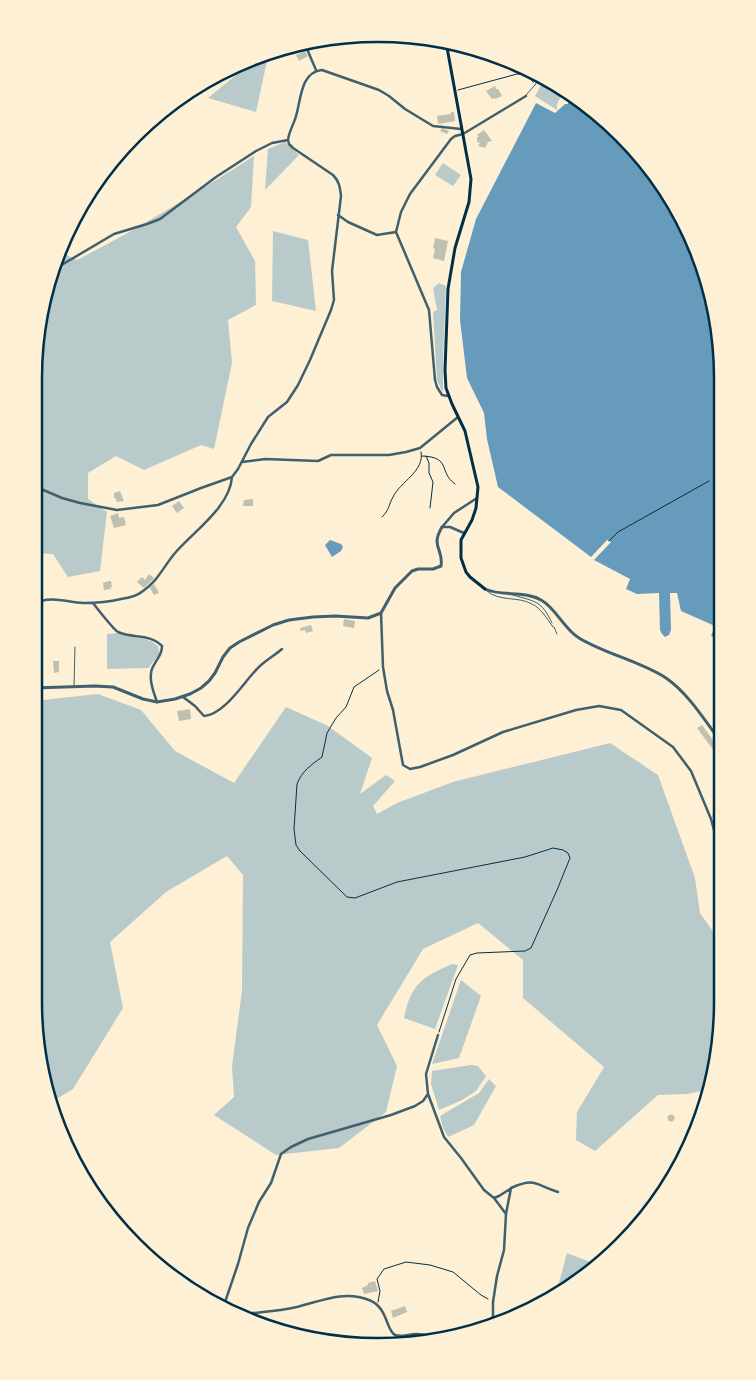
<svg xmlns="http://www.w3.org/2000/svg" width="756" height="1380" font-family="Arial,sans-serif">
	<rect width="100%" height="100%" fill="#fdf0d5"/>
	<!-- green -->
	<path fill="#b9caca" d="M260,56L267,61L256,112L208,98L241,71L244,62Z
		M545,78L564,91L557,104V110L535,96Z
		M285,142L299,155L265,190L268,149Z
		M254,156L251,207L236,227L255,261L256,305L228,320L232,363L214,449L201,445L144,470L116,456L88,473V499L107,512L100,571L68,577L53,554L34,553V356L46,289L61,252L77,260C138,229 196,193 254,156Z
		M443,163L461,175L453,186L435,175Z
		M273,231L308,240L316,311L272,301Z
		M439,283L446,286L443,360V391H442L437,380L433,312L437,310L433,288Z
		M118,633C132,640 145,635 158,646L160,655C156,660 151,662 149,668L107,669V634Z
		M98,694L141,710L175,751L234,783L286,707L328,726L372,758L360,794L386,775L395,781L373,806L377,814L397,803L453,782L610,743L658,775L695,878L700,913L721,943L722,1024L711,1089L687,1094L658,1095L595,1151L576,1140L577,1112L604,1067L523,998V960L478,923L423,949L377,1025L397,1066L386,1112L339,1148L276,1155L214,1115L234,1097L232,1066L242,991L243,875L227,856L166,892L110,942L123,1008L73,1089L50,1103L34,1002V701Z
		M452,964L458,965L435,1029L404,1018C411,984 422,977 452,964Z
		M461,980L481,996L459,1058L432,1064Z
		M471,1065L478,1066L486,1076L476,1091L462,1100L439,1110L431,1084L432,1071Z
		M489,1079L496,1086L474,1125L448,1137L443,1128L440,1116L479,1093Z
		M567,1253L598,1265L557,1290Z"/>
	<!-- water -->
	<path fill="#669bbc" d="M571,96L621,134L664,187L704,267L719,333L720,641L711,636L715,626L681,611L677,593H670L671,630L669,635L665,637L662,634L660,630L659,593L637,594L626,589L630,579L594,560L611,542L607,540L591,557L498,487L487,439L484,413L467,378L460,320L461,272L476,219L536,103L555,113L565,104H568Z
		M330,540L341,544L343,547L341,551L332,557L325,545Z"/>
	<!-- building -->
	<path fill="#bec0b2" d="M411,36L419,37L420,38L414,41Z
		M305,51L308,56L299,61L296,55Z
		M495,86L496,89H498L502,96L495,99V98L492,99L486,91Z
		M451,112H454L455,121L438,124L437,116L451,114Z
		M442,128L449,131L447,134L440,131Z
		M484,130L492,141L488,142L485,148L478,146L480,143L477,142V137H479L477,135Z
		M435,238L448,241L444,261L433,258L435,249L433,248Z
		M120,491L124,501L117,502L115,498H114V493Z
		M253,499V506H243L244,500Z
		M179,501L184,508L177,513L172,506Z
		M118,513L119,518L124,517L126,525L114,528L110,516Z
		M149,574L154,578L144,588L137,582L142,577L145,580Z
		M109,581H111L112,587H110L111,589L104,590L103,583Z
		M154,584L159,593L154,595L150,588Z
		M344,619L355,621L354,628L343,626Z
		M311,625L313,631L306,633L305,630L301,631L300,628Z
		M53,661H59V672L54,673Z
		M190,709L191,719L179,721L177,711Z
		M702,725L721,751V753L717,755L697,728Z
		M721,813V831L717,832L712,815Z
		M667.5 1118a3.5 3.5 0 1 1 7 0a3.5 3.5 0 1 1-7 0Z
		M375,1281L378,1291L364,1294L362,1288L368,1285V1283Z
		M405,1306L407,1312L393,1318L391,1311Z"/>
	<g fill="none" stroke-linecap="round" stroke-linejoin="round">
		<!-- path -->
		<path stroke="#003049" stroke-width="1" d="M458,90L517,74C525,74 529,74 533,82
			M422,456C452,457 438,472 455,484
			M426,456L429,463V473L433,482L430,508
			M382,517C390,509 388,506 393,497C400,482 425,471 421,452
			M609,541L618,532L709,481
			M379,670L354,687L346,707L336,718L327,733L322,757C311,765 302,771 297,784L294,829L296,845L300,851L347,897L355,898L397,882L525,857L553,848L563,850L568,853L570,858L557,890L531,948L525,951L477,953L470,955L456,979L439,1032
			M378,1302L380,1291L377,1279L384,1269L406,1262L430,1265L453,1272L481,1295L488,1299"/>
		<!-- service -->
		<path stroke="#3f606c" stroke-width="1" d="M526,95L535,85L541,76
			M487,591C499,602 518,596 532,604C541,608 547,619 553,627
			M513,595C536,602 541,600 552,623
			M554,627L557,634
			M74,686L75,647"/>
		<!-- pedestrian -->
		<path stroke="#3f606c" stroke-width="2" d="M303,43L307,49"/>
		<!-- minor -->
		<path stroke="#3f606c" stroke-width="2.5" d="M307,49L316,70
			M288,140C289,131 294,124 296,116C301,101 300,72 322,70L379,90L389,96L405,109L433,126L461,129
			M338,215L348,222L377,235L396,232
			M53,270L114,234L147,224L160,219L216,177L256,151L272,143L288,140
			M448,396L442,395L437,387L435,380L429,310L396,232L401,212L410,194L451,139L455,136L463,134L526,96
			M242,462L265,459L318,461L331,455H389L406,452L420,448L458,417
			M34,486L62,498L80,503L117,510L158,505L201,488L232,477L238,469L251,444L268,417L287,402L298,385L310,360L331,310L334,300L332,271L341,196C340,187 339,181 333,175L293,148L289,144L288,140
			M442,527L454,513L477,498
			M442,527H450L464,533
			M93,603C96,607 114,630 118,632C133,639 149,633 162,646C162,655 158,657 154,665C147,675 153,691 157,702
			M34,604C50,595 66,602 83,603C95,603 109,602 121,599C129,598 137,596 143,591C157,582 164,566 175,553C193,532 230,507 232,477
			M381,613L383,667L387,691L393,710L403,765L410,769L420,767L453,755L503,732L576,710L599,706L621,710L673,747L691,771L711,819L721,856
			M183,697L195,706L204,716C224,715 244,682 257,669C264,661 274,656 282,649
			M428,1094L444,1137L461,1158L484,1190L494,1198L506,1214L504,1250L497,1276L493,1302V1316L489,1325
			M494,1198L499,1196L510,1189
			M506,1214L511,1188C536,1177 535,1185 558,1192
			M224,1305L238,1264L248,1228L259,1202L271,1183L281,1154L291,1147L308,1139L391,1115L415,1106L423,1101L428,1094L426,1074L438,1035
			M244,1314C262,1312 280,1311 297,1307C321,1301 344,1290 369,1300C388,1307 386,1331 395,1335C402,1338 411,1333 418,1334C423,1334 428,1337 433,1338"/>
		<!-- tertiary -->
		<path stroke="#3f606c" stroke-width="3" d="M485,589C502,597 523,590 541,600C556,608 563,628 579,638C605,654 640,661 666,678C689,694 705,721 721,742
			M34,688L95,686L113,687L143,699L157,702L175,699L190,694L201,688L209,681L215,673L223,657L230,648L239,642L273,625L289,620L313,617L335,616L368,618L381,613L395,588L412,571L418,569H433L441,566C444,549 430,547 442,527"/>
		<!-- secondary -->
		<path stroke="#003049" stroke-width="3" d="M446,42L471,179L469,202L455,248L448,289L445,370L446,388L452,404L465,431L478,487L476,508L472,520L461,540V558L466,572L470,577L485,589"/>
	</g>
	<!-- crop -->
	<path d="M0 0H756V1380H0ZM378 42H378A336 336 0 0 1 714 378V1002A336 336 0 0 1 378 1338H378A336 336 0 0 1 42 1002V378A336 336 0 0 1 378 42Z" fill="#fdf0d5" fill-rule="evenodd"/>
	<path fill="none" stroke="#003049" stroke-width="2.5" d="M378 42H378A336 336 0 0 1 714 378V1002A336 336 0 0 1 378 1338H378A336 336 0 0 1 42 1002V378A336 336 0 0 1 378 42Z"/>
</svg>
